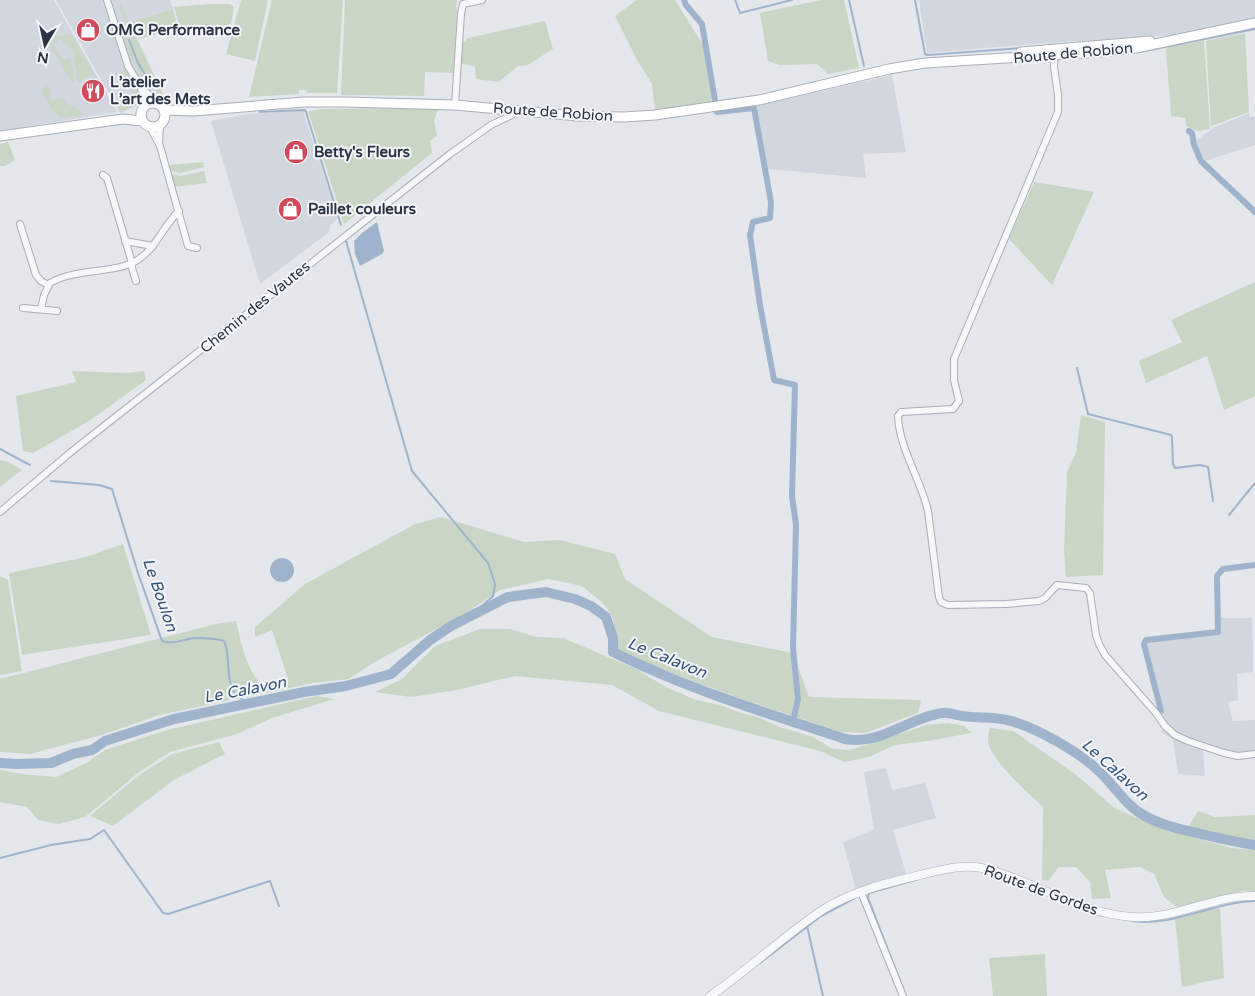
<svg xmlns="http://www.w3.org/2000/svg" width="1255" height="996" font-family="'Varela Round',sans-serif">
	<rect width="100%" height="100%" fill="#e4e7ec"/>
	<!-- built -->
	<path fill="#d2d6de" d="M0,0H54L117,112L0,131Z
		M56,0H170L173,9L129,22L169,106L154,98L120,113Z
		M919,0H1255V18L1172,35L1045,43L927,53Z
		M892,75L906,152L863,154L866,178L768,169L757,106Z
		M303,111L338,218L330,225L329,232L260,284L211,121L248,114Z
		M1249,113V117L1255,116V145L1205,161L1195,142L1213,128Z
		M1219,618H1252L1253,672L1237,674L1238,700L1228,702L1233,721L1255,720V752L1237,753L1203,749L1205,776L1178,774L1173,740L1162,732V716L1147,641L1219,633Z
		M886,768L892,790L925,783L936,818L893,830L906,874L856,890L843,842L874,830L864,772Z"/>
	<!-- green -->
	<path fill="#c9d6c5" d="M241,0H268L255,61L226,54Z
		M272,0H343L337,93H307L306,90H299V94L249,97Z
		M345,0H457L456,6L459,17L454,73L425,72L424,96L341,95Z
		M637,0H675L703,45L712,102L655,110L652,84L636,58L615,16Z
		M821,0H844L859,68L828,74L817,64L779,65L768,61L760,13Z
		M210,4H230L234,7L231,24L185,36L181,31L174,7Z
		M120,5H121L163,95L157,92L153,78L147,77L142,80L139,79L140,74L134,62L131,61L124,37L132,34L120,10Z
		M173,9L178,29L138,39L130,22Z
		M545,21L553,49L528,65L518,66L498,82L476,79L475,67L461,63L462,44L468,38Z
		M1245,33L1249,112L1211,126L1206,41Z
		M71,34L94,74L78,82L73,55L74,53L61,38L54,45L64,60L70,57L75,81L72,82L48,43L57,37Z
		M1204,41L1210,129L1197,131L1186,126L1185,118L1171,116L1166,49L1169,47Z
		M124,68C129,79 140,91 139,104L121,112L118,107L125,103L124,100L134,95L120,73Z
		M49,85L51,101L64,98L65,102L76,109H80L84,116L59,117L56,112L53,111L40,90Z
		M430,108L438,110L434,120L437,136L430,141L432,153L344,224L308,111L322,109Z
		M8,142L15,160L5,166H0V144Z
		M203,162L204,167L180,173L171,171L168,165Z
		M204,171L207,183L174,187L170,174L181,176Z
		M1034,182L1094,192L1052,285L1009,239Z
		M1255,282V396L1224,410L1207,356L1146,383L1139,361L1182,342L1171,320Z
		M72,371L126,373L144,371L146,380L89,421L33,453L23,451L16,396L76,382Z
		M1081,415L1105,422L1103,575L1066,577L1064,551L1067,472L1076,453Z
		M0,460L8,462L22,470L0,487Z
		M441,517L524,542L560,540L615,554L625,579L712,637L793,653L809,697L921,700L918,713L865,733L841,732L739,698L616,652L617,639L613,618L604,604L582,586L548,579L500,590L464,614L371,664L349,679L313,683L159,715L102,735L30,754L0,752V679L216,624L236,621C242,646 245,666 262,686L288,679L272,630L255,637V627L305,584L415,524Z
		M123,544L151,635L22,655L9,573L86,557Z
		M0,576L8,580L22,671L0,675Z
		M480,629H510L536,637L563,638L636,669L666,687L696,700L720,705L741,713L760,718L777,726L813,737L833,749L850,750L927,725L948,723L964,726L972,733L928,741L895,745L869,757L844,762L820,751L659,711L612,685L515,676L457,690L411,697L375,692L402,679L435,646Z
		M317,696L334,699L272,718L237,734L170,752L138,773L85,817L59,824L38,820L27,807L0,802V770L21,774L56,777L86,763L105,750L167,730Z
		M990,728L1013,731L1075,774L1116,809L1142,820L1193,837L1231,848L1255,850V892L1243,891L1177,907L1164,897L1154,874L1140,867L1105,870L1111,898L1092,899L1090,882L1076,867H1059L1048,881L1042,880L1043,807C1029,794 988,758 988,740C988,736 989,731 990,728Z
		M219,742L225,754L174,780L113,826L90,816L139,775L172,754Z
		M1198,811L1215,817L1255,815V841L1234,839L1189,826Z
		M1220,908L1224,978L1182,987L1175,918Z
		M1045,954L1047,996H993L989,958Z"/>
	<!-- water -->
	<path fill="#9fb4cc" d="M377,222L384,251L382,254L360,266L355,254L354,241L362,233Z
		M270 570a12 12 0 1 1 24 0a12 12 0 1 1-24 0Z"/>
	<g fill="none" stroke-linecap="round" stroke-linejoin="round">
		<!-- stream -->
		<path stroke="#9fb4cc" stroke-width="2" d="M735,0L740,13L792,0
			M849,0L864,66
			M915,0L925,54L927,55L1021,48
			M129,40L138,63L145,74
			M1140,52L1255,29
			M260,112L305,110L306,112L341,225
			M346,241L412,471L488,563L495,584L493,596L483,605L482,611
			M1077,368L1088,414L1171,435L1172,437L1173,464L1175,468L1200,465L1208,467L1213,501
			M0,449L30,465
			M51,481L99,485L112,489L138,573L162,641C173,645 184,639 195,638C205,638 215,638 224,641C231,656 225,675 233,690C236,695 243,700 248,704
			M1229,515L1255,483
			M0,858L51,845L90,839L104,830L163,913L168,914L270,881L279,906
			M992,874L1039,892
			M1132,921C1172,927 1214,902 1255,901
			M807,926L823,996
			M760,963L821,916L855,898
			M904,991L868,898L869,893L919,879"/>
		<!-- canal -->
		<path stroke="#9fb4cc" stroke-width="6" d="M684,0L686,5L702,24L717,112L754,108L771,202L770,218L753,222L750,235L760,305L774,380L795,385L792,496L796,525L793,648L798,699L793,722
			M1189,131L1192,133L1194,145L1201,161L1255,212
			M1161,711L1144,644L1146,640L1218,632L1217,576L1223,569L1255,565"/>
		<!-- river -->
		<path stroke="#9fb4cc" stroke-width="10" d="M0,763L16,764L51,763L73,754L92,750L105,741L174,719L304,692L346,686L391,674L430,640L451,626L508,597L546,592L575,599L591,606L606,617L613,638V652C687,689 767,713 845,739C881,746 909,717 943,713C947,712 953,714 957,715C974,719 991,716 1007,720C1034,726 1079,752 1099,771C1115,786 1126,806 1145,816C1167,828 1191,831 1214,837C1228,840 1241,843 1255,845"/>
		<!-- minor casing -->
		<g stroke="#a9aeb7" stroke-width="8">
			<path id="minor" d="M107,0L128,66L139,84L156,103
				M1055,53L1054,67L1058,95V112L954,359V380L959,401L953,409L901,412L898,416C899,448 921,480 928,511L939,597L941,602L948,605L1006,604L1039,601L1045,598L1057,585L1086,588L1090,593L1096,635L1099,644L1105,655L1156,713L1165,726L1175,735L1188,741L1224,753L1238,756L1255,754
				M141,88L145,105
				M455,105L461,14L463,4L482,0
				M150,127L160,146L188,246L197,248
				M159,142L160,125
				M103,175L107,178L132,263V268L136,281
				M20,224L36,275L41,281L48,285
				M125,241L153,246
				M23,308L57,311
				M41,309L44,295L50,283C75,268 113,274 136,261C156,249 163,226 179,211
				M0,512L71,452L450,154L491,125L512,115L514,110
				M861,892L903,996"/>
		</g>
		<!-- tertiary casing -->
		<g stroke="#a9aeb7" stroke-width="9">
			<path id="tertiary" d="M710,996C750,969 784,935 824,909C853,891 887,883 920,875C942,870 964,863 987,869C1036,882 1080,914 1133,917C1175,920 1213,895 1255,896"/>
		</g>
		<!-- secondary casing -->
		<g stroke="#a9aeb7" stroke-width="11">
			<path id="secondary" d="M1021,52L1150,41
				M141 115a12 12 0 1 1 24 0a12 12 0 1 1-24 0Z
				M164,110L194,111L304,102H346L455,105L578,116L624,117L655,115L759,100L889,69L925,63L1100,52L1136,48L1255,23
				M0,136L123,119L142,121"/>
		</g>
		<!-- minor -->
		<use href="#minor" stroke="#f7f8fa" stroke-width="6"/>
		<!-- tertiary -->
		<use href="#tertiary" stroke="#f7f8fa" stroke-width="8"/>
		<!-- secondary -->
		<use href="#secondary" stroke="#fff" stroke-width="9"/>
	</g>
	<!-- icons -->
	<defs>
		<g id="shop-disc" transform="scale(1.25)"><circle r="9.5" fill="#d1495b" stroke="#f4f6f9"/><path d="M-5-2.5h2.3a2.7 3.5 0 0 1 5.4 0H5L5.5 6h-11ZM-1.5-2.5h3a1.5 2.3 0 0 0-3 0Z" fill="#fff"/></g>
		<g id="restaurant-disc" transform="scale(1.25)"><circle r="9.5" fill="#d1495b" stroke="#f4f6f9"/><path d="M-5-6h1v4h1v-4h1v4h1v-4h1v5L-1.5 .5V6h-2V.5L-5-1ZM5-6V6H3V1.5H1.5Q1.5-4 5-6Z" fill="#fff"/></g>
	</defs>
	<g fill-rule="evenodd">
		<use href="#shop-disc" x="88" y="30"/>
		<use href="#restaurant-disc" x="93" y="91"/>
		<use href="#shop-disc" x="296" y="152"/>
		<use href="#shop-disc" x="290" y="209"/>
	</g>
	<g text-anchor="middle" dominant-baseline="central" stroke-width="4" stroke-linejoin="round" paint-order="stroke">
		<!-- poi labels -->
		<g font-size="15" font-weight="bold" fill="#2b3445" stroke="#f4f6f9" text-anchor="start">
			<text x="106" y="30">OMG Performance</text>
			<text x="110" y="82">L’atelier<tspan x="110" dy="17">L’art des Mets</tspan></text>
			<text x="314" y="152">Betty's Fleurs</text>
			<text x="308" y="209">Paillet couleurs</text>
		</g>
		<!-- street labels -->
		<g font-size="15" fill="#2b3445" stroke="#f4f6f9">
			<text transform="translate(1073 53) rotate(-5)">Route de Robion</text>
			<text transform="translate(553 112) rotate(4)">Route de Robion</text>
			<text transform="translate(255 307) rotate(-39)">Chemin des Vautes</text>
			<text transform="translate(1041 890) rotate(20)">Route de Gordes</text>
		</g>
		<!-- water labels -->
		<g font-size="16" font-style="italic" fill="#34527a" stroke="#f4f6f9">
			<text transform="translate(160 595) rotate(71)">Le Boulon</text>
			<text transform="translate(667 658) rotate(22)">Le Calavon</text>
			<text transform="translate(245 690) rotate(-11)">Le Calavon</text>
			<text transform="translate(1115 770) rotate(42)">Le Calavon</text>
		</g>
	</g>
	<!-- north arrow -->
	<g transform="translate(45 45) rotate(189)" stroke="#f4f6f9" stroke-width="4" paint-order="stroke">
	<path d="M0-4L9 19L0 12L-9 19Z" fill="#2b3445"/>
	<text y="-8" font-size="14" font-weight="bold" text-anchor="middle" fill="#2b3445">N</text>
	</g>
</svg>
